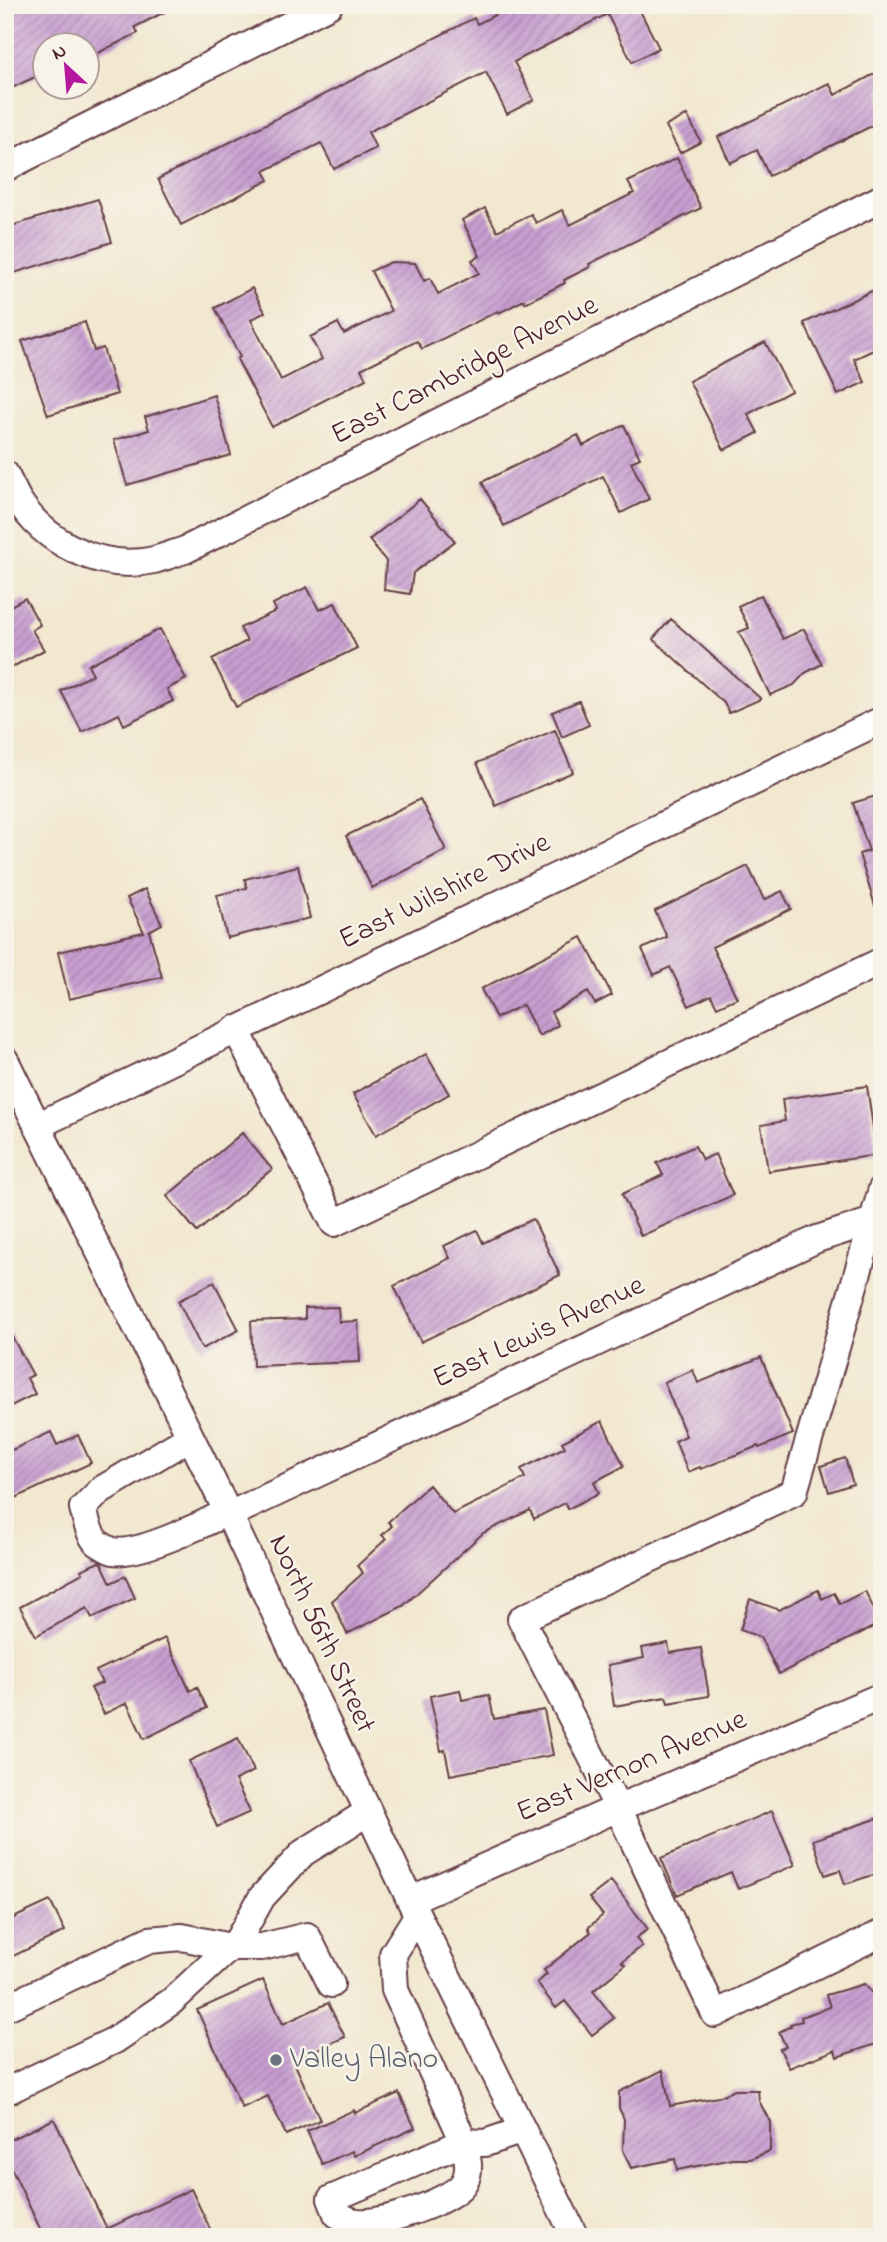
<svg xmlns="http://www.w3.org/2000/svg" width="887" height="2242" font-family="'Indie Flower',sans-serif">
	<defs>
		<pattern id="building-hatch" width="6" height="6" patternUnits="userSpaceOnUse" patternTransform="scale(1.75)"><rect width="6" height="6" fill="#c89fd1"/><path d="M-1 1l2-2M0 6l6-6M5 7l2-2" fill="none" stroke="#a481aa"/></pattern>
	</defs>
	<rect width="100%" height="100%" fill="#f7f3e8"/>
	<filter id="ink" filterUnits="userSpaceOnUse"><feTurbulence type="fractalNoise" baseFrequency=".0143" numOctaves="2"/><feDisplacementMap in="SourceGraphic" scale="14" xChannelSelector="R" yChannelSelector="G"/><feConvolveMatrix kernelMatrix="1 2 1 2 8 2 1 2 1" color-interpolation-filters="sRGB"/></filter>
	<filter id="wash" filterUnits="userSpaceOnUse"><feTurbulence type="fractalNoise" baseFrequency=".00686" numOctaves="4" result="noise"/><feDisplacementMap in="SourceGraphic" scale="28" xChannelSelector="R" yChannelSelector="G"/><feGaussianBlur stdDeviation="1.57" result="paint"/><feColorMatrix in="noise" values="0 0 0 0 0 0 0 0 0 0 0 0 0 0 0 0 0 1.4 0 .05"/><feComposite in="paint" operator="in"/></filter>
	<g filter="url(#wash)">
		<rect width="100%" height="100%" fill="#f2e7cf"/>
		<g id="blocks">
			<!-- building -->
			<path fill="url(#building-hatch)" d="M5,5H178L135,27L138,33L88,58V46H46V72L5,91Z
				M515,5H637L659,48L632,62L607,14L514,62L534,100L507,114L486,72L368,132L376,148L334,169L321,143L264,171L269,180L181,225L158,179L474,18L477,24Z
				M882,70V121L769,176L757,150L730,163L718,137L829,83L835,95Z
				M687,115L701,142L680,153L666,126Z
				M677,158L701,208L589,264L590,267L564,280L565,283L525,303L524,300L499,313L498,311L422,349L417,341L361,369L366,379L272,427L237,359L240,357L215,308L252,288L265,312L251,320L281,380L322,359L310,337L338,323L344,334L391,311L371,271L391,262L415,263L424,281L430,278L438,294L479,273L472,260L480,256L462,220L485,208L497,231L531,214L536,223L562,210L570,225L634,193L628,182Z
				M98,199L112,242L5,276V228Z
				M874,290L875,293L882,290V346L854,359L865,382L838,395L804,323Z
				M85,322L94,351L103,348L117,394L48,415L22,341Z
				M765,342L791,391L748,414L758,433L724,450L689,381Z
				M214,395L231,455L127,485L114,440L149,430L145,417Z
				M624,425L640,458L631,462L649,499L621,513L603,476L504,526L482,482L578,435L583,446Z
				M420,499L455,541L413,573L410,594L384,590L386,561L369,540Z
				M307,587L319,610L335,603L357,648L236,707L212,659L247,641L240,628L276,611L273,604Z
				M761,595L783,639L804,629L822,664L805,673L794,685L770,695L739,632L749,628L738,606Z
				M25,598L40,625L32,630L44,650L5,671V609Z
				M671,619L761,699L729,713L724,703L653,639Z
				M160,629L186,679L167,689L173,701L124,725L119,714L82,732L61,691L93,674L88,665Z
				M579,701L589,725L562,737L552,712Z
				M555,730L573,772L496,806L477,763Z
				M882,794V911L877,912L859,854L869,851L853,803Z
				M420,799L446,850L372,888L346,836Z
				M298,866L310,918L227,938L217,895L247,888L245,879Z
				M748,866L764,900L782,891L791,909L712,947L737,998L717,1007L711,995L689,1006L670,967L654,975L642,949L667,937L655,911Z
				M145,889L162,924L149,931L162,977L69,999L58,952L144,932L127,898Z
				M582,937L612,995L595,1004L588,992L551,1012L558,1025L539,1036L523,1005L496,1018L481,989Z
				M426,1054L449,1094L376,1135L353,1094Z
				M867,1086L877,1155L768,1171L761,1125L785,1121L782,1099Z
				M242,1133L272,1169L197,1232L167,1196Z
				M695,1146L702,1160L715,1154L733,1195L641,1236L622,1194L663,1175L657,1163Z
				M533,1219L560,1275L421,1342L394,1286L450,1258L444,1246L477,1230L483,1243Z
				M214,1282L239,1330L202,1349L178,1301Z
				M338,1307L339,1322L358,1321L360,1362L253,1366L251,1321L305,1319V1308Z
				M5,1324L33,1375L27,1378L35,1394L5,1409Z
				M761,1357L793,1434L759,1448L758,1446L701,1469L700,1467L688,1472L675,1441L686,1436L664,1382L693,1370L698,1383Z
				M602,1421L624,1466L594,1482L599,1493L568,1509L565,1503L534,1519L530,1510L483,1533L403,1606L347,1634L332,1601L363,1573L357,1566L386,1539L382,1535L392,1526L388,1522L429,1485L453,1514L525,1478L521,1469L565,1447L562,1442Z
				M51,1432L57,1445L78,1435L91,1463L5,1503V1453Z
				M845,1458L853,1484L829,1492L821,1466Z
				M99,1562L102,1564L111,1583L125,1576L135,1598L92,1618L87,1608L36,1636L20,1607L83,1573L81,1570Z
				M818,1590L822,1599L834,1593L840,1604L865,1591L881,1623L779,1674L760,1637L740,1630L750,1599L779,1610Z
				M165,1638L190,1691L197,1687L207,1708L144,1739L127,1703L104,1714L91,1688L102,1683L96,1671Z
				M668,1643L670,1653L701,1648L709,1696L668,1703L666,1697L614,1706L608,1665L644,1658L642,1648Z
				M460,1690L462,1700L489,1695L494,1719L544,1710L553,1755L450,1775L445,1750L441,1751L430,1696Z
				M238,1738L254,1771L235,1780L250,1812L217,1827L189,1761Z
				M772,1811L795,1865L738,1889L731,1872L677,1895L661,1858Z
				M882,1817V1872L845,1884L840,1870L825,1875L813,1840Z
				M611,1881L648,1929L636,1938L642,1946L622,1962L625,1965L593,1991L614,2018L592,2035L565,2001L556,2008L537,1983L547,1974L544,1970L591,1932L588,1928L603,1915L589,1898Z
				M50,1901L65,1931L5,1960V1922Z
				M263,1980L283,2024L328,2003L345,2037L293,2060L320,2120L286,2135L268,2096L242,2108L197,2010Z
				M864,1984L871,1992L882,1989V2042L837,2057L835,2050L789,2068L780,2049L786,2047L779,2032L791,2026L790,2024L802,2021L801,2017L830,2007L826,1995Z
				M663,2070L670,2106L718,2097L735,2090H758L759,2101L770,2122V2151L750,2159H733L677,2170L675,2159L631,2168L623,2150L624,2119L619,2108V2092Z
				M399,2093L415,2128L354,2156L352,2151L322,2164L307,2131L354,2110L355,2113Z
				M54,2119L107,2229L191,2189L214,2237H44L5,2155V2142Z"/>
		</g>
	</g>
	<g filter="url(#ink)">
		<use href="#blocks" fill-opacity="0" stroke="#633d44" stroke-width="2"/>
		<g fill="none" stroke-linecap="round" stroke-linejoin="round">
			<!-- minor casing -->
			<g stroke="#633d44" stroke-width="30">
				<path id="minor" d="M5,168L329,5
					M5,474C9,482 13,490 17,498C44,543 102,572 154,560C165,557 175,553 185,550L882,198
					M236,1029L334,1223L882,961
					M5,1060L229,1515L410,1900L575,2237
					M37,1126L882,720
					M882,1189L794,1492L521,1619L618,1808L715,2014L882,1933
					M190,1437L101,1490L83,1508C86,1519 89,1536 98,1543C101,1545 109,1550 113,1551C137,1556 204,1524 227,1512
					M229,1515L817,1239L882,1218
					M410,1900L618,1808L882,1696
					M417,1916L393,1954L395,1990L464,2142L485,2143L523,2130
					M5,2008L149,1940L182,1937L230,1947H262L307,1936L331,1984
					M5,2092L115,2040L172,2001L238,1940L262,1897L303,1853L368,1812
					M464,2142C467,2157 472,2171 463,2184C450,2202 374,2228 352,2221C347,2220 341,2216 337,2214L331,2199Z"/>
			</g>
			<!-- minor -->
			<use href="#minor" stroke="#fff" stroke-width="26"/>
		</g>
	</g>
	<!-- markers -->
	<circle fill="#6b7280" stroke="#f7f3e8" stroke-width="2.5" cx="276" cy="2060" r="7"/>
	<g text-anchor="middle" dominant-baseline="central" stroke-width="5" stroke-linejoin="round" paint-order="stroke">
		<!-- street labels -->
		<g font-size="30" fill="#4a1f2b" stroke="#f7f3e8">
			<text transform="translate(465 371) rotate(-27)">East Cambridge Avenue</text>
			<text transform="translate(445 892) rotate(-26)">East Wilshire Drive</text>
			<text transform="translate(539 1333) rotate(-25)">East Lewis Avenue</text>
			<text transform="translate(321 1634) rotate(65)">North 56th Street</text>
			<text transform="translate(632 1767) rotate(-23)">East Vernon Avenue</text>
		</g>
		<!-- worship labels -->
		<g font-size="30" fill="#5b616d" stroke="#f7f3e8" text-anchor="start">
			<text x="290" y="2060">Valley Alano</text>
		</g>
	</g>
	<!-- margin -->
	<rect width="887" height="2242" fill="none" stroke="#f7f3e8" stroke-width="28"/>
	<!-- north arrow -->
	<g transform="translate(66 66) rotate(334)"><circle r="33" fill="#f7f3e8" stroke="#b29e9c" stroke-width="2"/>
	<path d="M0-5L12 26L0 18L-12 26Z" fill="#b5179e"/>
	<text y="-10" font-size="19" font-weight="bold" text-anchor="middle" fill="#4a1f2b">N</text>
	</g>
</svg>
